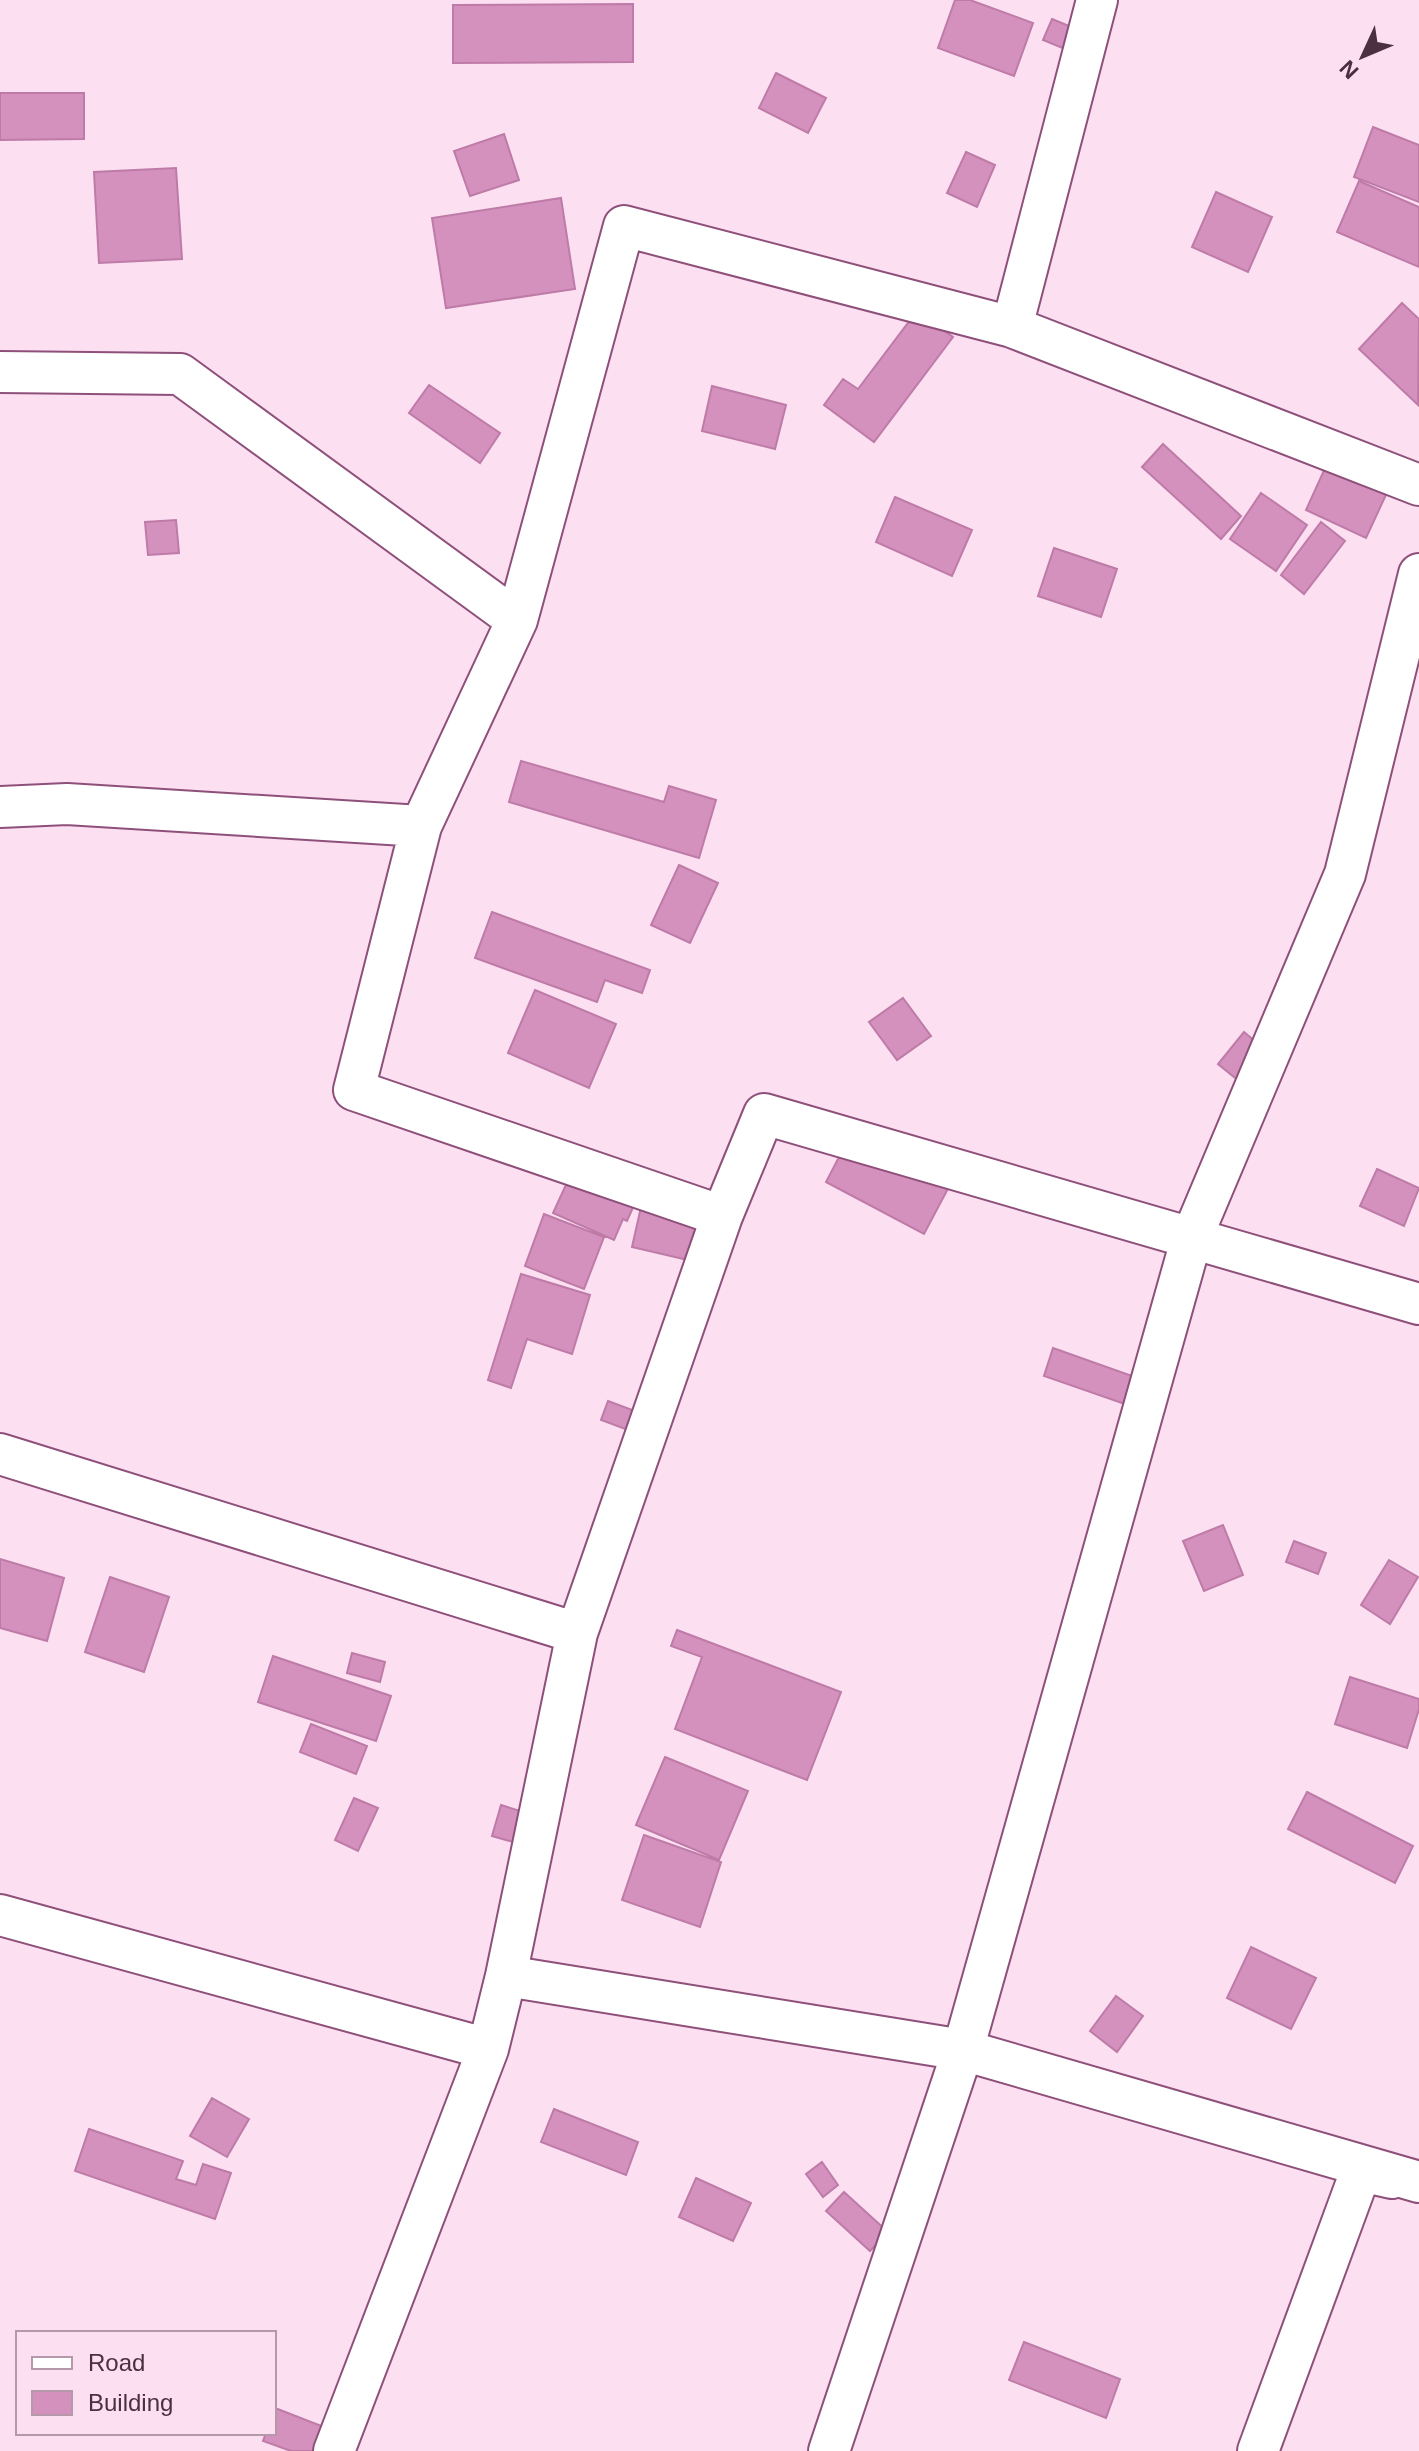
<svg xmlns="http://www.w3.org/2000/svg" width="1419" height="2451" font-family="Arial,sans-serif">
	<rect width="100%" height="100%" fill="#fcdff1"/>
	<!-- building -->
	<path fill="#d591bd" stroke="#be7ba7" stroke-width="2" d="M955,0H970L1033,23L1014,76L938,48Z
		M633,4V62L453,63V5Z
		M1052,19L1086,33L1077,54L1043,40Z
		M776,73L826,98L808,133L759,108Z
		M0,93H84V139L0,140Z
		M1373,127L1419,145V202L1354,177Z
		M504,134L519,180L470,196L454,151Z
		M966,152L995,165L977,207L947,193Z
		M176,168L182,259L99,263L94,172Z
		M1359,181L1419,207V267L1337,232Z
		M1216,192L1272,217L1248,272L1192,247Z
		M561,198L575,289L446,308L432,218Z
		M1402,303L1419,319L1418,405L1359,349Z
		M917,311L953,337L874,442L824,405L843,379L858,389Z
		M429,385L500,433L480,463L409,413Z
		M712,386L786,405L775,449L702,431Z
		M1163,444L1241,516L1221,539L1142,467Z
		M1331,455L1391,484L1366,538L1306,510Z
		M1261,493L1307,525L1276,571L1230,539Z
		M895,497L972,530L952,576L876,542Z
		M176,520L179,553L148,555L145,522Z
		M1321,522L1345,541L1304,594L1281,575Z
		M1054,548L1117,569L1101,617L1038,596Z
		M521,761L664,802L669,786L716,800L699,858L509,802Z
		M679,865L718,883L690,943L651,925Z
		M492,912L650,970L642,993L605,980L597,1002L475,958Z
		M535,990L616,1024L589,1088L508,1053Z
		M903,998L931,1036L897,1060L869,1022Z
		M1244,1032L1280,1062L1255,1094L1218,1064Z
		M853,1130L951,1183L924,1234L826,1182Z
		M575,1165L639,1194L627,1221L623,1219L614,1240L553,1213Z
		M1377,1169L1419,1188L1404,1226L1360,1206Z
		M646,1185L719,1202L705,1264L632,1247Z
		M544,1214L604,1237L584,1289L525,1266Z
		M521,1274L590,1295L572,1354L527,1339L511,1388L488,1380Z
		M1053,1348L1152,1383L1142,1410L1044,1376Z
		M608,1401L643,1414L636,1433L601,1420Z
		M1223,1525L1243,1575L1204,1591L1183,1541Z
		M1294,1541L1326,1553L1318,1574L1286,1562Z
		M0,1559L64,1578L47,1641L0,1628Z
		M1389,1560L1418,1577L1390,1624L1361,1605Z
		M110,1577L169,1597L144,1672L85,1652Z
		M677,1630L841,1692L807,1780L675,1729L702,1657L671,1646Z
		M352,1653L385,1662L380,1682L347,1673Z
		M273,1656L391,1696L376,1741L258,1702Z
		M1350,1677L1419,1699V1709L1407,1748L1335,1724Z
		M311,1724L367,1746L356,1774L300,1752Z
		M665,1757L748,1791L719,1860L636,1825Z
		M1307,1792L1413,1846L1395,1883L1288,1829Z
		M354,1798L378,1808L358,1851L335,1840Z
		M501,1805L536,1816L527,1846L492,1836Z
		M644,1835L721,1862L700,1927L622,1900Z
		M1251,1947L1316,1978L1291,2029L1227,1998Z
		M1116,1996L1143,2016L1117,2052L1090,2031Z
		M212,2098L249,2119L227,2157L190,2136Z
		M554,2109L638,2142L626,2175L541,2142Z
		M89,2129L183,2161L176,2179L196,2185L203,2164L231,2173L215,2219L75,2171Z
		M822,2162L838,2185L823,2197L806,2174Z
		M696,2178L751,2203L733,2241L679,2217Z
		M844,2192L888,2232L870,2251L826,2211Z
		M1024,2342L1120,2379L1106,2418L1009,2380Z
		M275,2408L337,2432L330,2451H291L263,2441L266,2433H274Z"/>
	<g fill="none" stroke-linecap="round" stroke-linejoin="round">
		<!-- minor casing -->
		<g stroke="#8e507a" stroke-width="44">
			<path id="minor" d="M1012,327L1097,0
				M0,372L180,374L517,620
				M0,807L67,804L421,826
				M722,1216L354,1090L421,826L517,620L624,226L1012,327L1419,485
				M0,1454L577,1633
				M0,1915L488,2049
				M506,1976L963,2050L1419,2182
				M334,2451L488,2049L506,1976L577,1633L722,1216L764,1114L1419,1304
				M829,2451L963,2050L1192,1237L1345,874L1419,574
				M1258,2451L1361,2171L1392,2178"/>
		</g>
		<!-- minor -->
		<use href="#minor" stroke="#fff" stroke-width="40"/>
	</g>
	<!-- legend -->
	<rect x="16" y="2331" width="260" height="104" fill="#fcdff1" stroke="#b599ab" stroke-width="2"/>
	<rect x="32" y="2357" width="40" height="12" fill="#ffffff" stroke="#b599ab" stroke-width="2"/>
	<text x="88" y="2371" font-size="24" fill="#4b2f42">Road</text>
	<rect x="32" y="2391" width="40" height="24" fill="#d591bd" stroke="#b599ab" stroke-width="2"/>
	<text x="88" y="2411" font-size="24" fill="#4b2f42">Building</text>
	<!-- north arrow -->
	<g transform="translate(1363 56) rotate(226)" stroke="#fcdff1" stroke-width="6" paint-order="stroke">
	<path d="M0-6L14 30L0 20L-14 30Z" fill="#4b2f42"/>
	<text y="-12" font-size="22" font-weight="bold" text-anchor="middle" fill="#4b2f42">N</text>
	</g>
</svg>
